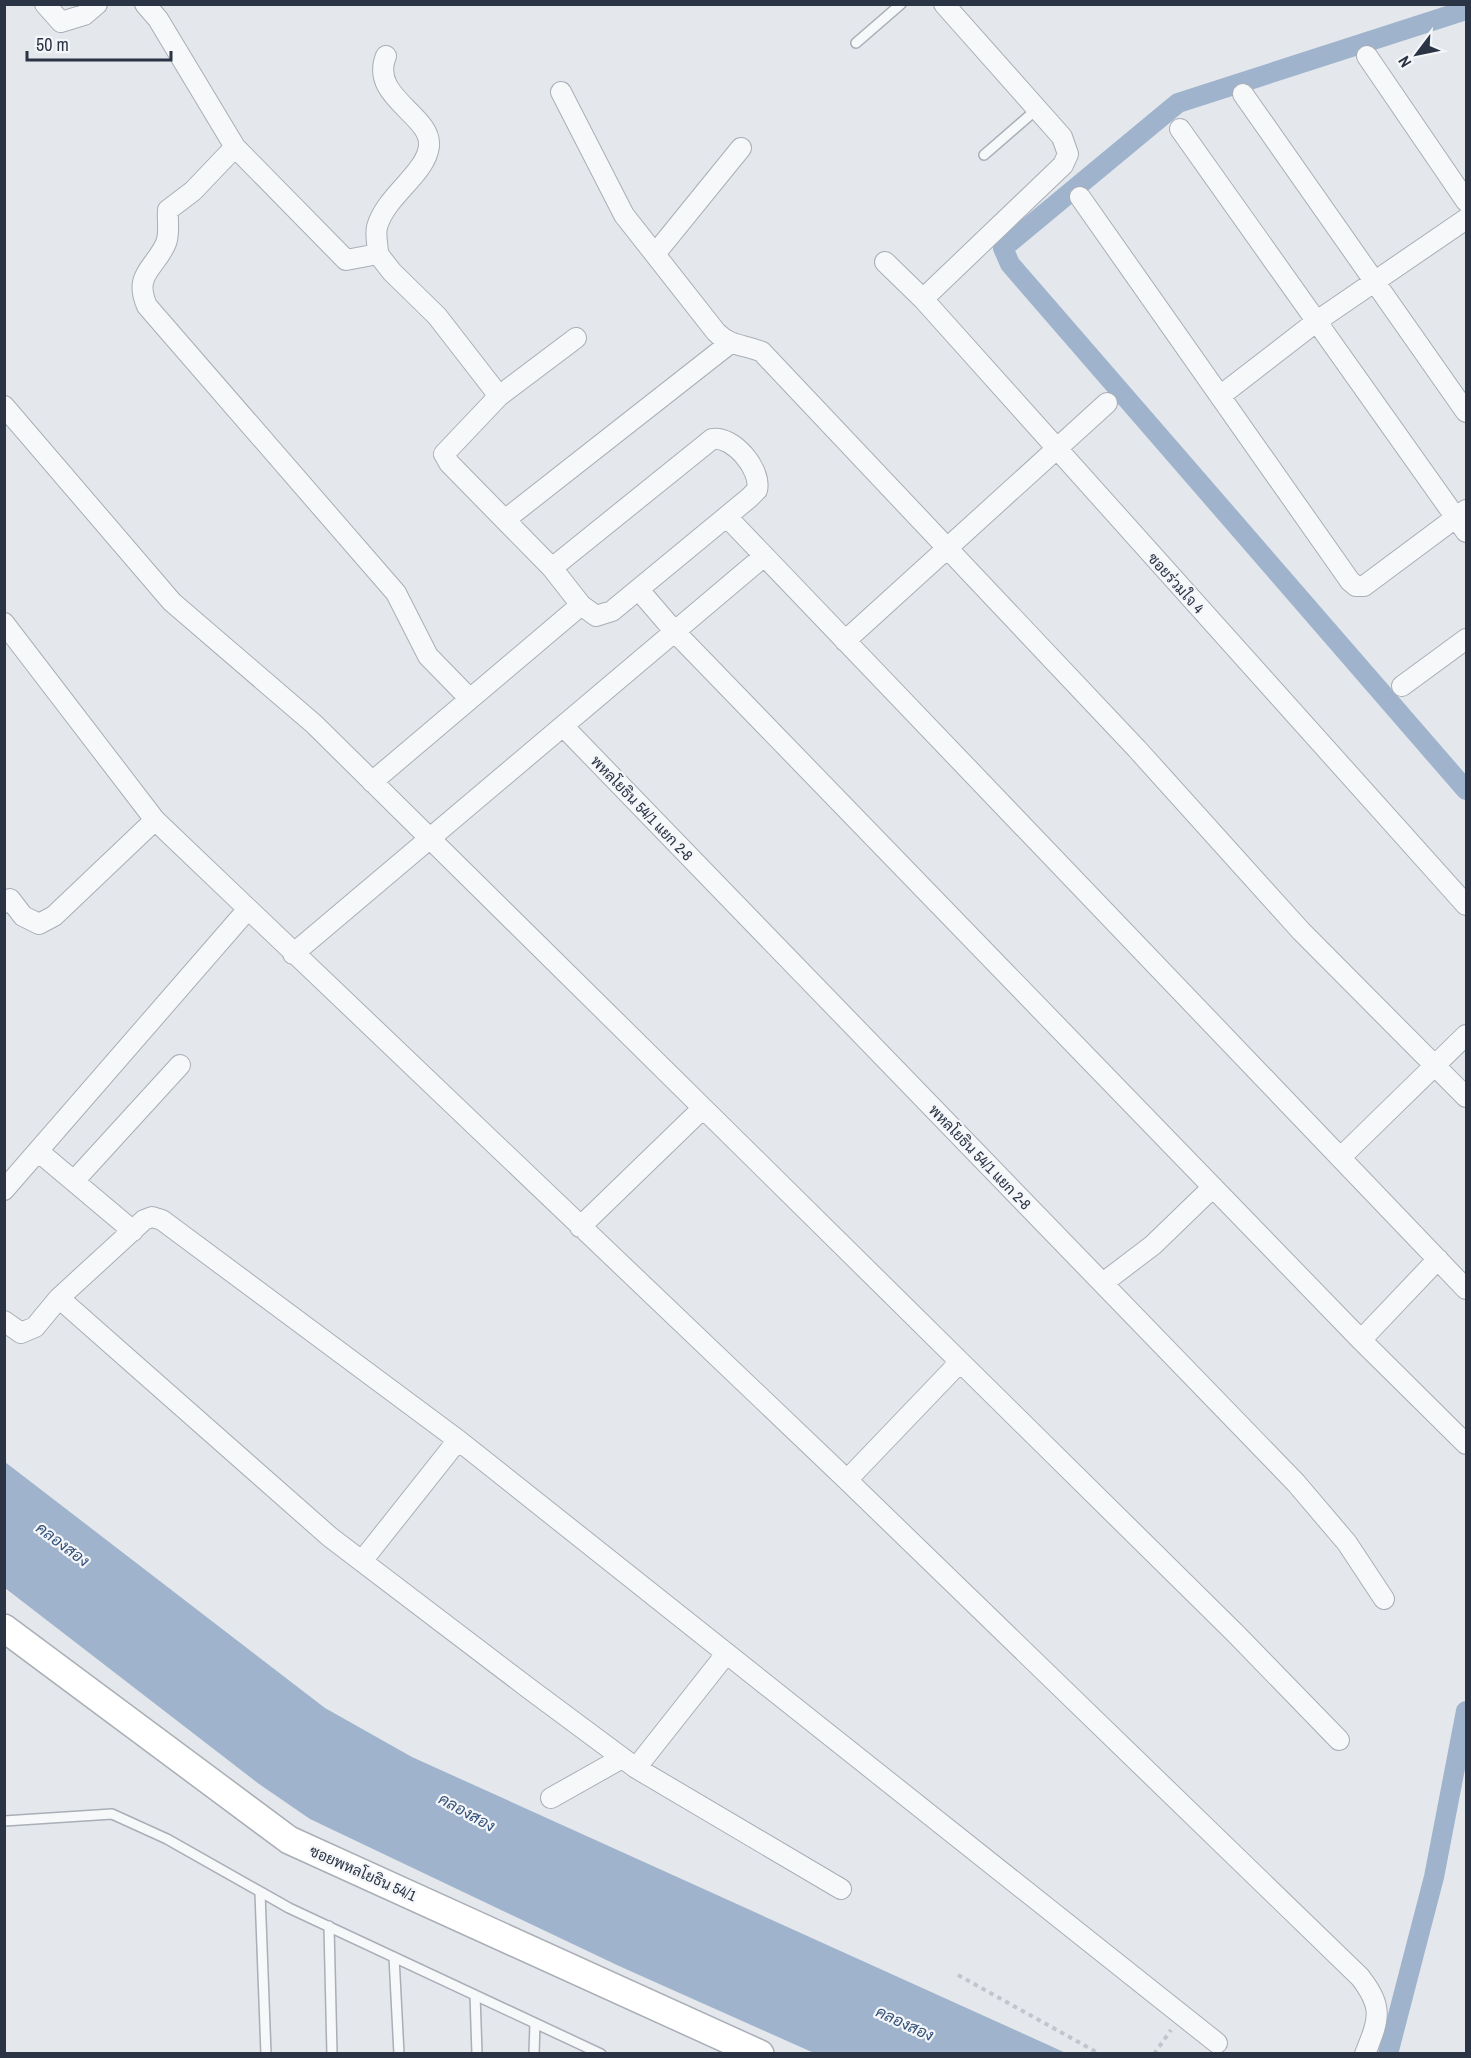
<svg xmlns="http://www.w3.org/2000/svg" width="1471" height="2058" font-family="'Archivo Narrow',Sarabun,sans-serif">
	<rect width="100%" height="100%" fill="#e4e7ec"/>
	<!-- water -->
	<path fill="#9fb4cc" d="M5,1462L325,1708L412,1757L1066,2053H814L619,1966L310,1819L259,1784L5,1588Z"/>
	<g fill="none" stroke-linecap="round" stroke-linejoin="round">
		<!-- canal -->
		<path stroke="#9fb4cc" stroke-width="20" d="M1466,10L1178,103L1003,248L1010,264L1466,790
			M1388,2054L1434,1877L1466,1711"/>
		<!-- lane casing -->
		<g stroke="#a9aeb7" stroke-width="12">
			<path id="lane" d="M856,43L901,4
				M984,155L1037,109
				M4,1821L112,1814L167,1839L289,1908L601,2054
				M260,1893L266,2054
				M329,1926L332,2054
				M394,1957L399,2054
				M475,1995L477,2054
				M534,2054L535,2023"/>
		</g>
		<!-- street casing -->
		<g stroke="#a9aeb7" stroke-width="22">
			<path id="street" d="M45,4L61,22L84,15L97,4
				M145,4L158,19L235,147L346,260L378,254L392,272L437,316L499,396L444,454L449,463L552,568L581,605L596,616L612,611L749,498L757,490C762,470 733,435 712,439L552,568
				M1367,56L1466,201
				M561,92L624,215L716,332C731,347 743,344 762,352L1137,749L1301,931L1466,1097
				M1243,94L1466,412
				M1180,129L1466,532
				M235,147L193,191L168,210C167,219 170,234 166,243C155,269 133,274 147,306L396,593L428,656L469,698
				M1080,197L1350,581L1356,586H1364L1466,510
				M378,254C378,246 375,235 377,227C386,195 426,174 429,146C432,115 369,97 386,56
				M655,254L741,148
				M885,262L923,299L1466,905
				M923,299L1063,165L1068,154L1062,137L944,4
				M499,396L576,338
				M1220,396L1317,321L1466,219
				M4,406L172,602L314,724L1236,1634L1339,1740
				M727,517L1466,1289
				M506,519L729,344
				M639,590L675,632L1361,1340L1466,1444
				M4,623L155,820L847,1480L1360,1977C1384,2008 1379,2019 1365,2054
				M845,641L1107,403
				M1402,686L1466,639
				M563,726L1296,1483L1347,1543L1384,1599
				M372,782L581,605
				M4,903L10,899L23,916L39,924L54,916L155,820
				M293,954L763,557
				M39,1152L133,1231
				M1341,1157L1466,1035
				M74,1181L180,1065
				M4,1190L248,909
				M580,1227L703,1108
				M1103,1283L1153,1245L1213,1187
				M59,1298L330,1537L527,1687L636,1768L841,1889
				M4,1321L21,1333L35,1327L59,1298L144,1220L152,1217L162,1220L458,1440L1217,2043
				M1361,1340L1438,1259
				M847,1480L960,1362
				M362,1561L458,1440
				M636,1768L726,1654
				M551,1798L622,1758"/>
		</g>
		<!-- secondary casing -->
		<g stroke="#a9aeb7" stroke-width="30">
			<path id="secondary" d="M4,1628L289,1840L760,2054"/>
		</g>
		<!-- path -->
		<path stroke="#c2c5cb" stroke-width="4" stroke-dasharray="4.5 4.5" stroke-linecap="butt" d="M958,1975L1100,2054
			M1154,2054L1171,2030"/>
		<!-- lane -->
		<use href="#lane" stroke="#f7f8fa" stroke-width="9"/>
		<!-- street -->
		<use href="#street" stroke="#f7f8fa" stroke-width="20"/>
		<!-- secondary -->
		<use href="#secondary" stroke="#fff" stroke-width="27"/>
	</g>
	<g text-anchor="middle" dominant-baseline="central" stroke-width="4.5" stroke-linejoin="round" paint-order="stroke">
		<!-- street labels -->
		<g font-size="15" fill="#2b3445" stroke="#f4f6f9">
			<text transform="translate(1176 583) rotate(48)">ซอยร่วมใจ 4</text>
			<text transform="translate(642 808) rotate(46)">พหลโยธิน 54/1 แยก 2-8</text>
			<text transform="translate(980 1157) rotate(46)">พหลโยธิน 54/1 แยก 2-8</text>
			<text transform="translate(363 1873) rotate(24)">ซอยพหลโยธิน 54/1</text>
		</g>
		<!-- water labels -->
		<g font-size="16" font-style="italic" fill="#34527a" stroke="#f4f6f9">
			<text transform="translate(63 1544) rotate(37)">คลองสอง</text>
			<text transform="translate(467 1812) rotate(29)">คลองสอง</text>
			<text transform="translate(905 2023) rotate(25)">คลองสอง</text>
		</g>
	</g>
	<!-- border -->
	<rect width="1471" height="2058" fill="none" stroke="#2b3445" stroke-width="12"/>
	<!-- north arrow -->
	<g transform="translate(1417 54) rotate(238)" stroke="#f4f6f9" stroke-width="4.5" paint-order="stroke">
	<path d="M0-4.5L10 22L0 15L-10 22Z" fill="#2b3445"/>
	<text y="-9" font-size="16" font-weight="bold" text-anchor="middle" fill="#2b3445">N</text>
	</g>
	<!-- scale -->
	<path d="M27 51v9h144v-9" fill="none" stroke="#2b3445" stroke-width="3"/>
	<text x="36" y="51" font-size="18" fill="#2b3445" stroke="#f4f6f9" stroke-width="4.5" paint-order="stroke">50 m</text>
</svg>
